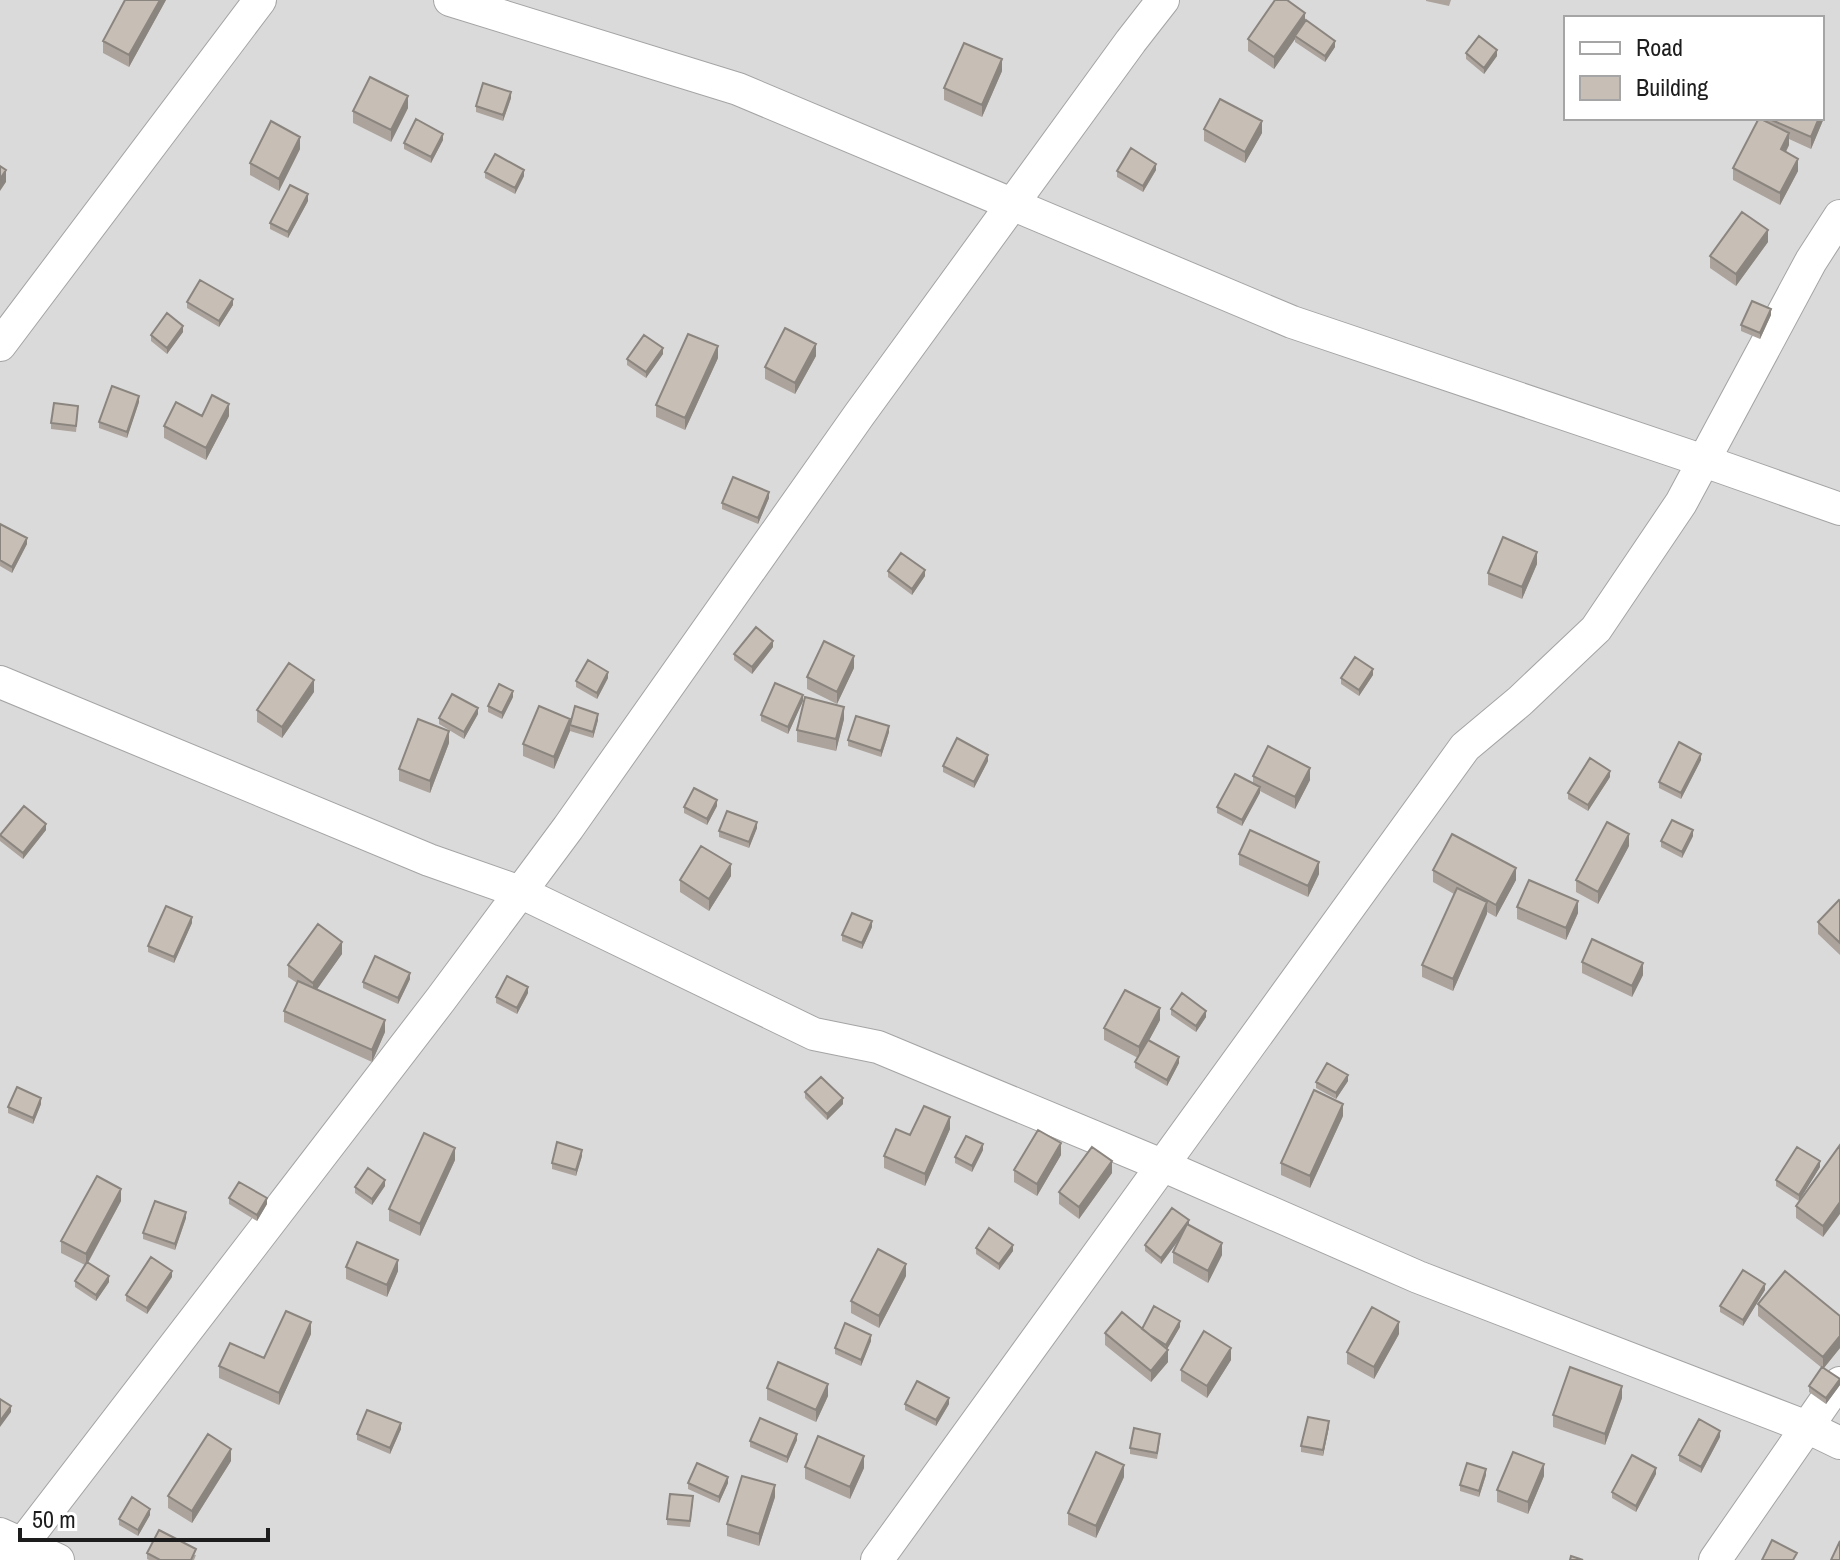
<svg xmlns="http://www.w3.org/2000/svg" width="1840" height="1560" font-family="'Archivo Narrow',sans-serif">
	<rect width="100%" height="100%" fill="#efebe2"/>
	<!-- residential -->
	<path fill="#dbdada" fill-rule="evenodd" d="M0,0H1840V1560H0ZM1566,18H1822V118H1566Z"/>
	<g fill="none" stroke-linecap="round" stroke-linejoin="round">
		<!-- minor casing -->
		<g stroke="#a4a4a4" stroke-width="34">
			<path id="minor" d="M450,0L738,89L1292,322L1704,461L1840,509
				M0,345L260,0
				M0,682L429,860L520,892L814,1034L878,1047L1164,1166L1418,1277L1807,1427L1840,1443
				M0,1534L58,1560
				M10,1560L441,999L568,828L859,415L1131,41L1163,0
				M877,1560L1465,747L1520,701L1596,629L1681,503L1811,261L1840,216
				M1715,1560L1828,1397L1840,1383"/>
		</g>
		<!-- minor -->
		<use href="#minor" stroke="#fff" stroke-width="32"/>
	</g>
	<!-- wall -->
	<path fill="#aba39c" d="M125,0H166L129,67L103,53V41Z
		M1426,0H1451L1449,6L1426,1Z
		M1305,21L1335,47L1325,62L1295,42V39L1274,69L1248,51V39Z
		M1466,53L1497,56L1484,74L1466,59Z
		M1002,71L982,117L944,100V88Z
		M511,98L503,121L476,112V106Z
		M408,108L391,142L353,123V111Z
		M1756,118H1824L1811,149L1789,139V145L1786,152L1798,171L1780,205L1733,180V168L1756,124Z
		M1204,129L1262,133L1245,163L1204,141Z
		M443,140L431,163L404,149V143Z
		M300,149L279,191L250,175V163Z
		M1156,170L1143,192L1117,177V171Z
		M485,172L524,176L515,194L485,178Z
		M308,201L288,238L270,229V223Z
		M1768,242L1736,286L1710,268V256Z
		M187,302L233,305L219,327L187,308Z
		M1771,315L1760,339L1741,331V325Z
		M183,332L167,354L151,341V335Z
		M663,354L646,378L627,365V359Z
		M816,356L795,394L765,379V367Z
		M718,358L685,430L656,417V405Z
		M139,402L127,438L99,428V422Z
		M78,412L76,432L51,429V423Z
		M202,416H229L206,460L164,438V426Z
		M769,498L758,524L722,509V503Z
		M0,524L27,544L12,573L0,566Z
		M1537,564L1522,599L1488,585V573Z
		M888,571L925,576L912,595L888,577Z
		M773,647L752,674L734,660V654Z
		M854,668L837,704L807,689V677Z
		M1373,675L1359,696L1341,684V678Z
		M608,678L597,699L576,687V681Z
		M314,692L282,738L257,722V710Z
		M513,697L502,719L488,712V706Z
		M803,701L788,734L761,721V715Z
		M478,714L464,739L439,724V718Z
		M844,719L836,751L797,742V730Z
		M598,720L593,738L570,731L554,769L523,756V744L570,724Z
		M889,732L881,757L848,746V740Z
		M449,743L430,793L399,781V769Z
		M1701,760L1681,799L1659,788V782Z
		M988,761L974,788L943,772V766Z
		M1253,776L1310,780L1295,809L1260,791L1242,826L1217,813V807L1253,784Z
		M1610,777L1588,811L1568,799V793Z
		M717,806L707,825L684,813V807Z
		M757,828L749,848L719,837V831Z
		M46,830L23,859L0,841V835Z
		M1693,836L1682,858L1661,847V841Z
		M1629,846L1598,904L1576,892V880Z
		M1239,854L1319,874L1308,897L1239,865Z
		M1433,870L1516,880L1496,917L1487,912L1453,991L1422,977V965L1454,894L1433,882Z
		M731,876L709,911L680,892V880Z
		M1840,901V955L1818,934V922Z
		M1517,907L1578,913L1566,940L1517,919Z
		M192,923L174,963L148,952V946Z
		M872,927L862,949L842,941V935Z
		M342,954L317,989L385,1032L372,1062L284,1022V1011L297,983L288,977V965Z
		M1582,962L1643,975L1632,997L1582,973Z
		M410,979L398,1004L363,988V982Z
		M528,993L517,1014L496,1003V997Z
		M1171,1009L1206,1017L1196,1032L1171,1015Z
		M1160,1020L1149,1040L1179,1063L1167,1086L1135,1068V1062L1138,1058L1104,1040V1028Z
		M1348,1081L1336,1099L1316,1088V1082Z
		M805,1092L843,1104L827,1120L805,1098Z
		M41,1104L33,1124L8,1113V1107Z
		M1343,1116L1310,1188L1281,1175V1163Z
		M950,1129L925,1186L884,1168V1156L910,1135Z
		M1840,1145L1823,1237L1796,1218V1206Z
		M983,1150L972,1172L955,1163V1157Z
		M1061,1155L1037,1196L1014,1182V1170Z
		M582,1156L576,1176L552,1169V1163Z
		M455,1160L420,1236L389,1221V1209Z
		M1820,1167L1799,1201L1776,1186V1180Z
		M1112,1173L1079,1219L1059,1204V1192Z
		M385,1186L372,1205L355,1193V1187Z
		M229,1198L267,1204L257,1221L229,1204Z
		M121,1201L88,1263L109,1282L96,1301L75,1287V1281L85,1265L61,1253V1241Z
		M186,1218L175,1250L143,1239V1233Z
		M1189,1225L1222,1255L1208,1283L1173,1263V1252L1178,1241L1161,1264L1145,1251V1245Z
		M976,1248L1013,1251L999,1270L976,1254Z
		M346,1267L398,1271L387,1297L346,1279Z
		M906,1276L879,1328L851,1313V1301Z
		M172,1277L147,1314L126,1301V1295Z
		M1765,1290L1743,1326L1720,1312V1306Z
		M1758,1304L1840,1316V1348L1824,1368L1840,1385L1826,1404L1809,1392V1386L1822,1368L1758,1316Z
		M1180,1327L1167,1349L1168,1362L1151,1382L1105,1345V1333L1142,1328Z
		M311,1334L279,1405L219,1378V1366L264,1358Z
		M1399,1334L1374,1379L1347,1364V1352Z
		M871,1341L861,1366L835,1354V1348Z
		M1231,1360L1207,1398L1181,1381V1370Z
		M767,1388L828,1396L816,1422L767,1400Z
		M1622,1398L1605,1445L1553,1427V1415Z
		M905,1404H949L936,1426L905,1410Z
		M1329,1427L1323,1456L1301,1452V1446Z
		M401,1429L390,1454L357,1440V1434Z
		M1720,1437L1701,1473L1679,1461V1455Z
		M797,1440L787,1463L750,1447V1441Z
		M1160,1440L1157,1459L1130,1454V1448Z
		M231,1461L192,1523L168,1508V1496Z
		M805,1467L864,1468L850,1499L805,1479Z
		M1656,1474L1636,1512L1612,1498V1492Z
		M1486,1475L1479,1497L1460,1491V1485Z
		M1544,1476L1528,1514L1497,1502V1490Z
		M1124,1477L1096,1538L1068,1525V1513Z
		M688,1483H728L719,1503L688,1489Z
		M775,1497L759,1546L727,1536V1524Z
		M693,1502L690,1527L667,1525V1519Z
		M150,1515L138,1536L119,1525V1519Z
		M147,1553L196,1555L194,1560H149L147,1559Z"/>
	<!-- shaded-wall -->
	<path fill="#8b857f" d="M160,0H166L129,67V55Z
		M1305,13V25L1295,36V39L1274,69V57Z
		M1335,41V47L1325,62V56Z
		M1497,50V56L1484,74V68Z
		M1002,59V71L982,117V105Z
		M511,92V98L503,121V115Z
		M408,96V108L391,142V130Z
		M1824,106V118L1811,149V137L1819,118H1822V111Z
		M1262,121V133L1245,163V152Z
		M1789,133V145L1781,161V149Z
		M443,134V140L431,163V157Z
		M300,137V149L279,191V179Z
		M1798,159V171L1780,205V193Z
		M1156,164V170L1143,192V186Z
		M6,170V182L0,191V179Z
		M524,170V176L515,194V188Z
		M308,194V201L288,238V232Z
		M1768,230V242L1736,286V274Z
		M233,299V305L219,327V321Z
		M1771,309V315L1760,339V333Z
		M183,326V332L167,354V348Z
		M816,344V356L795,394V383Z
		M718,346V358L685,430V418Z
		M663,348V354L646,378V372Z
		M139,396V402L127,438V432Z
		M229,404V416L206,460V448Z
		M769,492V498L758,524V518Z
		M27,538V544L12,573V567Z
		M1537,552V564L1522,599V587Z
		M925,570V576L912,595V589Z
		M773,641V647L752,674V667Z
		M854,656V668L837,704V692Z
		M1373,669V675L1359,696V690Z
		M608,672V678L597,699V693Z
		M314,680V692L282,738V727Z
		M513,691V697L502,719V713Z
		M803,695V701L788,734V727Z
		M844,707V719L836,751V739Z
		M478,708V714L464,739V732Z
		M598,714V720L593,738V732Z
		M570,719V731L554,769V757Z
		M889,726V732L881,757V751Z
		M449,731V743L430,793V781Z
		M1701,754V760L1681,799V793Z
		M988,755V761L974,788V782Z
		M1310,768V780L1295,809V797Z
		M1610,771V777L1588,811V805Z
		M1260,787V793L1242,826V820Z
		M717,800V806L707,825V819Z
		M757,822V828L749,848V842Z
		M46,824V830L23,859V853Z
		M1693,830V836L1682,858V852Z
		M1629,834V846L1598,904V892Z
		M1319,862V874L1308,897V886Z
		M731,864V876L709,911V899Z
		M1516,868V880L1496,917V905Z
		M1578,901V913L1566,940V928Z
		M1487,902V914L1453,991V979Z
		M192,917V923L174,963V957Z
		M872,921V927L862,949V943Z
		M342,942V954L313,995V983Z
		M1643,963V975L1632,997V986Z
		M410,973V979L398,1004V998Z
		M528,987V993L517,1014V1008Z
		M1160,1008V1020L1139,1059V1047Z
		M1206,1011V1017L1196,1032V1026Z
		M385,1020V1032L372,1062V1050Z
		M1179,1057V1063L1167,1086V1080Z
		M1348,1075V1081L1336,1099V1093Z
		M41,1098V1104L33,1124V1118Z
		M843,1098V1104L827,1120V1114Z
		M1343,1104V1116L1310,1188V1176Z
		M950,1117V1129L925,1186V1174Z
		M1061,1143V1155L1037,1196V1184Z
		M983,1144V1150L972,1172V1166Z
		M455,1148V1160L420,1236V1224Z
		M582,1150V1156L576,1176V1170Z
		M1112,1161V1173L1079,1219V1207Z
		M1820,1161V1167L1799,1201V1195Z
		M385,1180V1186L372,1205V1199Z
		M121,1189V1201L86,1266V1254Z
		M267,1198V1204L257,1221V1215Z
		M1840,1202V1214L1823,1237V1226Z
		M186,1212V1218L175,1250V1244Z
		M1189,1220V1226L1161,1264V1258Z
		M1222,1243V1255L1208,1283V1271Z
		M1013,1245V1251L999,1270V1264Z
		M398,1260V1271L387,1297V1285Z
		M906,1264V1276L879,1328V1316Z
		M172,1271V1277L147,1314V1308Z
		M109,1276V1282L96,1301V1295Z
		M1765,1284V1290L1743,1326V1320Z
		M1180,1321V1327L1166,1351V1345Z
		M311,1322V1334L279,1405V1393Z
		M1399,1322V1334L1374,1379V1367Z
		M871,1335V1341L861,1366V1360Z
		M1840,1336V1348L1823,1369V1357Z
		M1231,1348V1360L1207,1398V1386Z
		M1168,1350V1362L1151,1382V1371Z
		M1840,1379V1385L1826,1404V1398Z
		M828,1384V1396L816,1422V1410Z
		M1622,1386V1398L1605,1445V1434Z
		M949,1398V1404L936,1426V1420Z
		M11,1406V1412L0,1427V1421Z
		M1329,1421V1427L1323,1456V1450Z
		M401,1423V1429L390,1454V1448Z
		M1720,1431V1437L1701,1473V1467Z
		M797,1434V1440L787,1463V1457Z
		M231,1449V1461L192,1523V1511Z
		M864,1456V1468L850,1499V1487Z
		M1544,1464V1476L1528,1514V1502Z
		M1124,1465V1477L1096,1538V1526Z
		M1656,1468V1474L1636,1512V1506Z
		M1486,1469V1475L1479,1497V1491Z
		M728,1477V1483L719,1503V1497Z
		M775,1485V1497L759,1546V1534Z
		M150,1509V1515L138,1536V1530Z"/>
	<!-- building -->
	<path fill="#c7beb5" stroke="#8b857f" stroke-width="2" d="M125,0H160L129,55L103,41Z
		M1275,0H1287L1305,13L1274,57L1248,39Z
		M1306,20L1335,41L1325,56L1295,36Z
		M1479,36L1497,50L1484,68L1466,53Z
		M964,43L1002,59L982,105L944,88Z
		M370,77L408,96L391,130L353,111Z
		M483,83L511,92L503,115L476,106Z
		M1220,99L1262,121L1245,152L1204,129Z
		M1759,118L1789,133L1781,149L1798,159L1780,193L1733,168Z
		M1767,118H1819L1811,137Z
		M416,119L443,134L431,157L404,143Z
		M271,121L300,137L279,179L250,163Z
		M1131,148L1156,164L1143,186L1117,171Z
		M495,154L524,170L515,188L485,172Z
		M0,166L6,170L0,179Z
		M290,185L308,194L288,232L270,223Z
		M1742,212L1768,230L1736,274L1710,256Z
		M200,280L233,299L219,321L187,302Z
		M1752,301L1771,309L1760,333L1741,325Z
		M167,313L183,326L167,348L151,335Z
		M785,328L816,344L795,383L765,367Z
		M688,334L718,346L685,418L656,405Z
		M644,335L663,348L646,372L627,359Z
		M112,386L139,396L127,432L99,422Z
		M212,395L229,404L206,448L164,426L176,402L202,416Z
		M54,403L78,406L76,426L51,423Z
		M733,477L769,492L758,518L722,503Z
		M0,524L27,538L12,567L0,560Z
		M1503,537L1537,552L1522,587L1488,573Z
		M901,553L925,570L912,589L888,571Z
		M756,627L773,641L752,667L734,654Z
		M824,641L854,656L837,692L807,677Z
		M1355,657L1373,669L1359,690L1341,678Z
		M588,660L608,672L597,693L576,681Z
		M289,663L314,680L282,727L257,710Z
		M775,683L803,695L788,727L761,715Z
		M499,684L513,691L502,713L488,706Z
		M452,694L478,708L464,732L439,718Z
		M805,697L844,707L836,739L797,730Z
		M539,706L570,719L554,757L523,744Z
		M575,706L598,714L593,732L570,725Z
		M856,716L889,726L881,751L848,740Z
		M418,719L449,731L430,781L399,769Z
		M957,738L988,755L974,782L943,766Z
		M1679,742L1701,754L1681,793L1659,782Z
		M1268,746L1310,768L1295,797L1253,776Z
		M1590,758L1610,771L1588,805L1568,793Z
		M1235,774L1260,787L1242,820L1217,807Z
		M694,788L717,800L707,819L684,807Z
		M24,806L46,824L23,853L0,835Z
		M727,811L757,822L749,842L719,831Z
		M1672,820L1693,830L1682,852L1661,841Z
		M1607,822L1629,834L1598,892L1576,880Z
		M1250,830L1319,862L1308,886L1239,854Z
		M1452,834L1516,868L1496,905L1433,870Z
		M701,846L731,864L709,899L680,880Z
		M1529,880L1578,901L1566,928L1517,907Z
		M1457,888L1487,902L1453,979L1422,965Z
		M1839,900L1840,901V943L1818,922Z
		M166,906L192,917L174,957L148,946Z
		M852,913L872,921L862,943L842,935Z
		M318,924L342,942L313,983L288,965Z
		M1592,939L1643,963L1632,986L1582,962Z
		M375,956L410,973L398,998L363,982Z
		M507,976L528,987L517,1008L496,997Z
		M298,981L385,1020L372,1050L284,1011Z
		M1125,990L1160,1008L1139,1047L1104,1028Z
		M1182,993L1206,1011L1196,1026L1171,1009Z
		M1148,1040L1179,1057L1167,1080L1135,1062Z
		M1327,1063L1348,1075L1336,1093L1316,1082Z
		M821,1077L843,1098L827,1114L805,1092Z
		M17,1087L41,1098L33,1118L8,1107Z
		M1314,1090L1343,1104L1310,1176L1281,1163Z
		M924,1106L950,1117L925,1174L884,1156L896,1129L910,1135Z
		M1038,1130L1061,1143L1037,1184L1014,1170Z
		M424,1133L455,1148L420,1224L389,1209Z
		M966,1136L983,1144L972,1166L955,1157Z
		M557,1142L582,1150L576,1170L552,1163Z
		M1840,1145V1202L1823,1226L1796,1206Z
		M1092,1147L1112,1161L1079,1207L1059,1192Z
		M1797,1147L1820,1161L1799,1195L1776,1180Z
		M368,1168L385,1180L372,1199L355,1187Z
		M97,1176L121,1189L86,1254L61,1241Z
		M239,1182L267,1198L257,1215L229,1198Z
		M155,1201L186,1212L175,1244L143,1233Z
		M1172,1208L1189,1220L1161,1258L1145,1245Z
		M1187,1224L1222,1243L1208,1271L1173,1252Z
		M989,1228L1013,1245L999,1264L976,1248Z
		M357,1242L398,1260L387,1285L346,1267Z
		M878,1249L906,1264L879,1316L851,1301Z
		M151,1257L172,1271L147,1308L126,1295Z
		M87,1262L109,1276L96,1295L75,1281Z
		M1743,1270L1765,1284L1743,1320L1720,1306Z
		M1785,1271L1840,1316V1336L1823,1357L1758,1304Z
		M1154,1306L1180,1321L1166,1345L1150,1335L1142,1329Z
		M1372,1307L1399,1322L1374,1367L1347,1352Z
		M286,1311L311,1322L279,1393L219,1366L230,1343L264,1358Z
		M1122,1312L1168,1350L1151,1371L1105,1333Z
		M845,1323L871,1335L861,1360L835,1348Z
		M1204,1331L1231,1348L1207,1386L1181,1370Z
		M778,1362L828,1384L816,1410L767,1388Z
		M1570,1367L1622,1386L1605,1434L1553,1415Z
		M1822,1367L1840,1379L1826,1398L1809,1386Z
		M917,1381L949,1398L936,1420L905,1404Z
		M0,1399L11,1406L0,1421Z
		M367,1410L401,1423L390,1448L357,1434Z
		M1308,1417L1329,1421L1323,1450L1301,1446Z
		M760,1418L797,1434L787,1457L750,1441Z
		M1699,1419L1720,1431L1701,1467L1679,1455Z
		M1134,1428L1160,1434L1157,1453L1130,1448Z
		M208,1434L231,1449L192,1511L168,1496Z
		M818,1436L864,1456L850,1487L805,1467Z
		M1096,1452L1124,1465L1096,1526L1068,1513Z
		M1513,1452L1544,1464L1528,1502L1497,1490Z
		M1632,1455L1656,1468L1636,1506L1612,1492Z
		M697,1463L728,1477L719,1497L688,1483Z
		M1467,1463L1486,1469L1479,1491L1460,1485Z
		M742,1476L775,1485L759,1534L727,1524Z
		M670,1494L693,1496L690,1521L667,1519Z
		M132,1497L150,1509L138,1530L119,1519Z
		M159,1530L196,1549L191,1560H160L147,1553Z
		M1772,1540L1797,1553L1793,1560H1762Z
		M1840,1541V1560H1831Z
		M1571,1556L1583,1560H1570Z"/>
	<!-- legend -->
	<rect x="1564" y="16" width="260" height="104" fill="#ffffff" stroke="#a5a5a5" stroke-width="2"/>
	<rect x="1580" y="42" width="40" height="12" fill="#ffffff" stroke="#a5a5a5" stroke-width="2"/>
	<text x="1636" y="56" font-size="24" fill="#1d1d1d">Road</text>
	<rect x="1580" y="76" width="40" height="24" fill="#c7beb5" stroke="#a5a5a5" stroke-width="2"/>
	<text x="1636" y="96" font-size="24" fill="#1d1d1d">Building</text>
	<!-- scale -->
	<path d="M20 1528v12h248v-12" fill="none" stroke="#1d1d1d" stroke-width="4"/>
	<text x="32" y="1528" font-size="24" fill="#1d1d1d" stroke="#ffffff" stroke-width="6" paint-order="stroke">50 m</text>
</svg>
